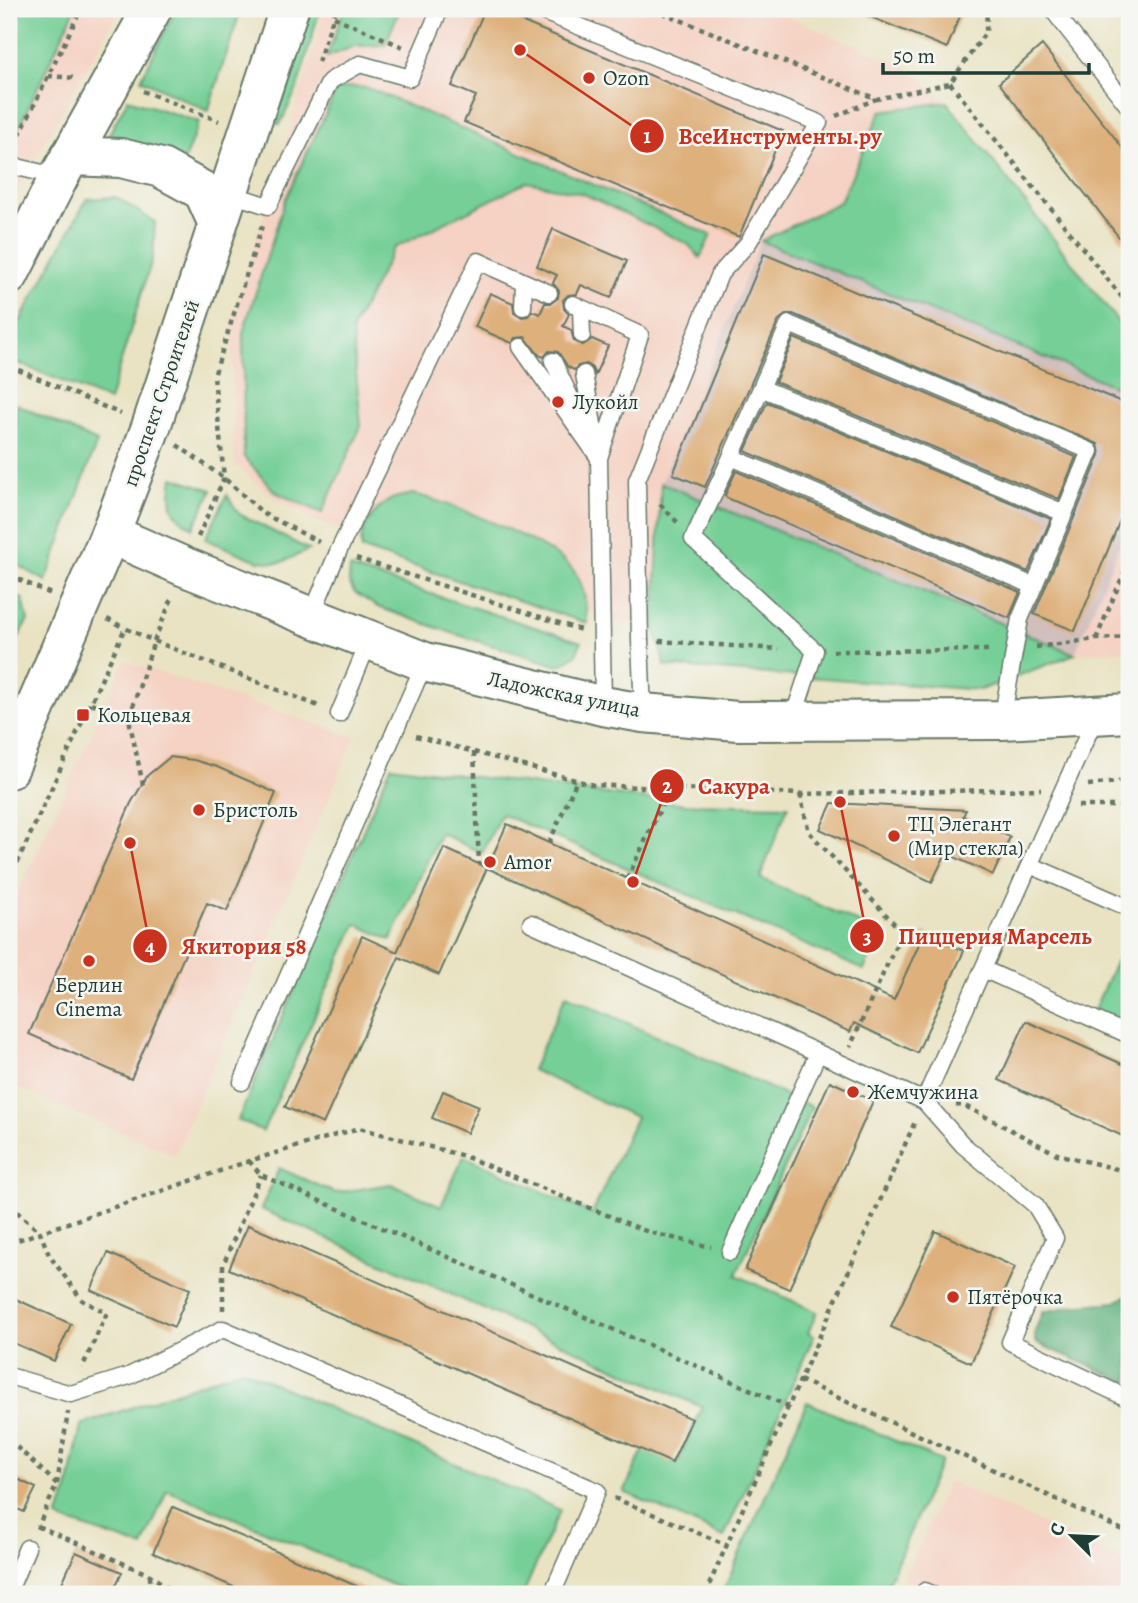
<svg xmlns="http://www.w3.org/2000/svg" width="1138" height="1603" font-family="Alegreya,serif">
	<rect width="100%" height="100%" fill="#f6f6f2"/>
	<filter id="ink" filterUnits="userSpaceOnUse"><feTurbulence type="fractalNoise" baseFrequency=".0143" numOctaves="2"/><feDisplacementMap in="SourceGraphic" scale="14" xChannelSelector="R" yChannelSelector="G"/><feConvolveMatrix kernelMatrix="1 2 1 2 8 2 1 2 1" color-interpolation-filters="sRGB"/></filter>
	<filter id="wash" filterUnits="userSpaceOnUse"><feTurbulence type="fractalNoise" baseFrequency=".00686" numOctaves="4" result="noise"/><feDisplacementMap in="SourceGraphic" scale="28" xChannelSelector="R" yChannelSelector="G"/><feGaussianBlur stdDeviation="1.57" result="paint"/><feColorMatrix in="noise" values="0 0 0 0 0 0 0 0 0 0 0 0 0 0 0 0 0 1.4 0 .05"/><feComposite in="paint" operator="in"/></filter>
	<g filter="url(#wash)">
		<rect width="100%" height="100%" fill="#e9e3c3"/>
		<!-- built -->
		<path fill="#f5d2c3" d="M9,9H120L9,205Z
			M325,9H769L908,67L947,102L881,111L840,202L761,241L661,483L654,627L622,623L324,524L275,499L234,464L232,322Z
			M1129,522V650L1075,654Z
			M125,661L355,737L175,1155L9,1084V912Z
			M948,1481L1129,1563V1594H897Z"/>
		<!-- industrial -->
		<path fill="#d1bfbd" d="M761,241L1129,392V522L1075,654L661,483Z"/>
		<!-- green -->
		<path fill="#75cf96" stroke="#4a8665" stroke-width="2" d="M22,9H75L9,148V40Z
			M176,9H241L208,111L141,79Z
			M304,9H320L297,89L280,124L268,121Z
			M344,9H400L385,45L355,46L327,57Z
			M352,87L368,88L711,235L700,258L688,244L584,194L527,182L394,248L352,329L361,426L322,513L275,492L244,457L243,333L285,200L337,89Z
			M128,99L199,122L182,166L108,136Z
			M947,102L1129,336V392L761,241L840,202L881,111Z
			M116,197L155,222L153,256L109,401L9,359V341L87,199Z
			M16,404L97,442L46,581L14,563Z
			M173,477L212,490L193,528C169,515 169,502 173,477Z
			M661,483L1075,654L980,690L665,666L654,627Z
			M413,494C446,501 556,545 574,571C585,586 586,605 587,623L362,549C357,531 376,507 392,499C398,496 406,496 413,494Z
			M227,495L239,514L309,550L280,563L258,561L205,539Z
			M350,568L581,642L576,655L559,666L455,634L378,607L354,592L349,582Z
			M9,594L23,599L28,620L9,655Z
			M391,766L684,804L788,806L760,878L881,933L864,970L501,814L482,853L440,833L391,940L356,924L263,1131L238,1120Z
			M1125,940L1129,941V1025L1094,1010Z
			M566,995L812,1107L736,1275L817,1312L808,1333L814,1336L724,1537L624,1492L644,1448L677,1463L702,1407L261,1209L279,1168L335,1193L391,1184L441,1206L464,1156L592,1214L636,1117L532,1070Z
			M242,1369L560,1510L523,1594H414L167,1490L143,1547L57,1518L68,1490L81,1425Z
			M807,1402L941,1461L883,1594H722Z"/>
		<!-- forest -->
		<path fill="#60b27f" stroke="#40785a" stroke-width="2" d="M1129,1294V1383L1035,1342V1331L1043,1312L1073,1306L1116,1302Z"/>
		<g id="blocks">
			<!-- building -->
			<path fill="#deb07c" d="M485,9H492L783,131L739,237L464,122L476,96L452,86Z
				M851,9H963L947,48Z
				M1042,45L1129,156V250L999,83Z
				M553,229L627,261L611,298L581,285L577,294L568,295L563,300L564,309L569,314L563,326L571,330L574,341L583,345L592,339L608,346L595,375L592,368L587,364L578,366L574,370L568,367L558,352L549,351L544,357L539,355L525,337L516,338L512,343L475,327L490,293L513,303L514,312L522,317L528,316L532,311L540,314L545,303H551L558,298L559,291L553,283L557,275L537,266Z
				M764,254L1129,405V498L1075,631L1034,614L1100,455L1098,444L793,314H787L779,320L705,487L673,474Z
				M794,338L1076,457L1059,499L775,382Z
				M767,402L1051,519L1028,572L745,451Z
				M736,471L1020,592L1009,618L727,498L725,495Z
				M170,757L194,760L217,767L276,793L227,911L207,903L131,1079L29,1034L131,803L148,775Z
				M832,803L966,810L963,816L1010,837L993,875L946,853L932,882L820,829Z
				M507,824L894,1000L924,933L964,951L917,1053L854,1023L850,1032L487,868Z
				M444,848L487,868L439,975L399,957L323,1124L285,1107L362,936L397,952Z
				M1026,1021L1129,1067V1139L999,1080Z
				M830,1081L873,1101L789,1289L745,1270Z
				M443,1091L479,1106L467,1133L432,1118Z
				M248,1225L692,1419L672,1463L229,1269Z
				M935,1231L1015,1267L971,1363L891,1327Z
				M108,1253L190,1289L174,1327L91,1290Z
				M9,1296L71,1324L54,1361L9,1341Z
				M9,1475L36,1488L24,1512L9,1505Z
				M173,1507L375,1594H250L192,1569L153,1553Z
				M76,1552L122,1572L112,1594H57Z"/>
		</g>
	</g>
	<g filter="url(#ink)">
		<use href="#blocks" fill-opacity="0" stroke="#676" stroke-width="2"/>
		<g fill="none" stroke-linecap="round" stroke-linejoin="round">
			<!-- service casing -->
			<g stroke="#676" stroke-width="19">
				<path id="service" d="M536,9L819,123L748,243L720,274L637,480L640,640L643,713
					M1052,9L1129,107
					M9,11L10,9
					M9,165L59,177
					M228,193L268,206L330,81L360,64L410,78L440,9
					M573,304L640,335L599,458L603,706
					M523,307L524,282
					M581,309L582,335
					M521,347L599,458
					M553,361L580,418
					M584,374L598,452
					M761,388L1064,513
					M731,457L1034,586L1090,451L789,324L731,457L693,539L815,651L792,721
					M311,616L338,552L478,261L549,293
					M339,714L369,641
					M1002,720L1020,619L1034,586
					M1030,865L1129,908
					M531,923L924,1101L963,1145L1035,1205L1055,1238L1010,1342L1129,1399
					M983,969L1129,1035
					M242,1082L425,662
					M924,1101L1096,716
					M730,1252L818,1053
					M9,1376L71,1394L129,1376L223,1329L597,1491L552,1594
					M9,1591L27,1548
					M924,1594L925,1591L932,1594"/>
			</g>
			<!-- tertiary casing -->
			<g stroke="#676" stroke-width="42">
				<path id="tertiary" d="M110,534L185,567L425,662L603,706L643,713L738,721L1002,720L1129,713"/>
			</g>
			<!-- primary casing -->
			<g stroke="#676" stroke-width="42">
				<path id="primary" d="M70,156L121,158L161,168L203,191L218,224
					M9,275L59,177L152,9
					M9,769L110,534L151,427L289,9"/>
			</g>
			<!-- path -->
			<path stroke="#676" stroke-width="4.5" stroke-dasharray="5 5" stroke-linecap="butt" d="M653,9L877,99L950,83L986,32L987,9
				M334,17L403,47
				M318,62L336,9
				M48,76L76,78
				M950,83L1129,306
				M143,91L219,121
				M836,116L876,99
				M15,144L81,9
				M9,366L121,414
				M9,385V366
				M177,445L224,478L264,514L319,542
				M660,504L678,523
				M198,537L224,478L214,376L262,226
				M356,558L581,630
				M9,575L51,594
				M107,619L125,628
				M1096,639L1129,561
				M659,641L779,649
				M1036,647L1096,639L1129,637
				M833,651L993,650
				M91,703L129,719
				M416,736L593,785L800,794L1041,789
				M474,752L479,864
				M143,785L129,719L154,641L321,707
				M1088,785L1129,781
				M800,794L809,832L902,932L850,1047
				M1078,806H1129
				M549,843L577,780
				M627,879L670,788
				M9,881L125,628L154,641L173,596
				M943,933L970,944
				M956,1105L965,1106L1057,1154L1129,1172
				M9,1107L12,1119L9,1128
				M249,1161L261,1175L788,1406
				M9,1205L40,1232L49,1255L82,1300L107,1313L82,1368
				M9,1243L249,1161L359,1128L464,1156L648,1232L711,1247
				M223,1310V1265L261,1175
				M800,1380L1129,1533
				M9,1440L57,1484L37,1529
				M57,1484L68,1412
				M614,1498L727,1545
				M38,1526L150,1575L177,1594
				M1129,1542L1123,1560L1129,1571
				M150,1576L151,1594
				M705,1594L915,1122
				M1086,1594L1129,1586"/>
			<!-- service -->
			<use href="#service" stroke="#fff" stroke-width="16"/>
			<!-- tertiary -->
			<use href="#tertiary" stroke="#fff" stroke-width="38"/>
			<!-- primary -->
			<use href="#primary" stroke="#fff" stroke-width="38"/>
		</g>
	</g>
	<!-- markers -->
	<g fill="#c8321e" stroke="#f6f6f2" stroke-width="2.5">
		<circle cx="589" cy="78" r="7"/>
		<circle cx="558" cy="402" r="7"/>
		<rect x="76" y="708" width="14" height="14" rx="3.5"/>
		<circle cx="199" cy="810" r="7"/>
		<circle cx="894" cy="836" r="7"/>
		<circle cx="490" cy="862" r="7"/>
		<circle cx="89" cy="961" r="7"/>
		<circle cx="853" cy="1092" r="7"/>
		<circle cx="953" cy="1297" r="7"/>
	</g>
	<g text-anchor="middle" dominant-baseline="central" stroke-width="5" stroke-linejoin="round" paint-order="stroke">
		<!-- poi labels -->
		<g font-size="21" fill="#1f3d34" stroke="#f6f6f2" text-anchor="start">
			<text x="603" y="78">Ozon</text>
			<text x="572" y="402">Лукойл</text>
			<text x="97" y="715">Кольцевая</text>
			<text x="213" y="810">Бристоль</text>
			<text x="908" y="824">ТЦ Элегант<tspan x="908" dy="24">(Мир стекла)</tspan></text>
			<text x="504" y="862">Amor</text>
			<text x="89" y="985" text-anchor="middle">Берлин<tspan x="89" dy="24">Cinema</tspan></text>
			<text x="867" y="1092">Жемчужина</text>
			<text x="967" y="1297">Пятёрочка</text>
		</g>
		<!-- street labels -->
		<g font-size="21" fill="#1f3d34" stroke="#f6f6f2">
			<text transform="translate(161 393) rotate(-71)">проспект Строителей</text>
			<text transform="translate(564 694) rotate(12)">Ладожская улица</text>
		</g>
	</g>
	<!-- callouts -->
	<path fill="none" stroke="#c8321e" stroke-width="2.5" d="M520 50L647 136M633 882L667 786M840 802L867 936M130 843L150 946"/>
	<g fill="#c8321e" stroke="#f6f6f2" stroke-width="2.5">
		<circle cx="520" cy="50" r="7"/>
		<circle cx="633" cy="882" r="7"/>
		<circle cx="840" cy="802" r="7"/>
		<circle cx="130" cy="843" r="7"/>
		<circle cx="647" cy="136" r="18"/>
		<circle cx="667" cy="786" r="18"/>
		<circle cx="867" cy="936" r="18"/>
		<circle cx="150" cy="946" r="18"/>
	</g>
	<g font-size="21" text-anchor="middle" font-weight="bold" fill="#fff">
		<text x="647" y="143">1</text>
		<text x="667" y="793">2</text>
		<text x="867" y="944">3</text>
		<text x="150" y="954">4</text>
	</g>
	<g font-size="23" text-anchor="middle" font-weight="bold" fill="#c8321e" stroke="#f6f6f2" stroke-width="5" stroke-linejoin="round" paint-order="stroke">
		<text x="780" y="144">ВсеИнструменты.ру</text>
		<text x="734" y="794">Сакура</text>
		<text x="995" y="944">Пиццерия Марсель</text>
		<text x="244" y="954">Якитория 58</text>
	</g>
	<!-- margin -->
	<rect width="1138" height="1603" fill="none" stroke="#f6f6f2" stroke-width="35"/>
	<!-- north arrow -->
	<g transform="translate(1072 1536) rotate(294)" stroke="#f6f6f2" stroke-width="5" paint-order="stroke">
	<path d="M0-5L12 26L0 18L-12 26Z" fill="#1f3d34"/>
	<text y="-10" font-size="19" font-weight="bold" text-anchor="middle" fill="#1f3d34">С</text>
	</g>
	<!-- scale -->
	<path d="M883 63v10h206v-10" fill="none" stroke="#1f3d34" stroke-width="3.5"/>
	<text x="893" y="63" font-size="21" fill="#1f3d34" stroke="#f6f6f2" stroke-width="5" paint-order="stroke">50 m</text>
</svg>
